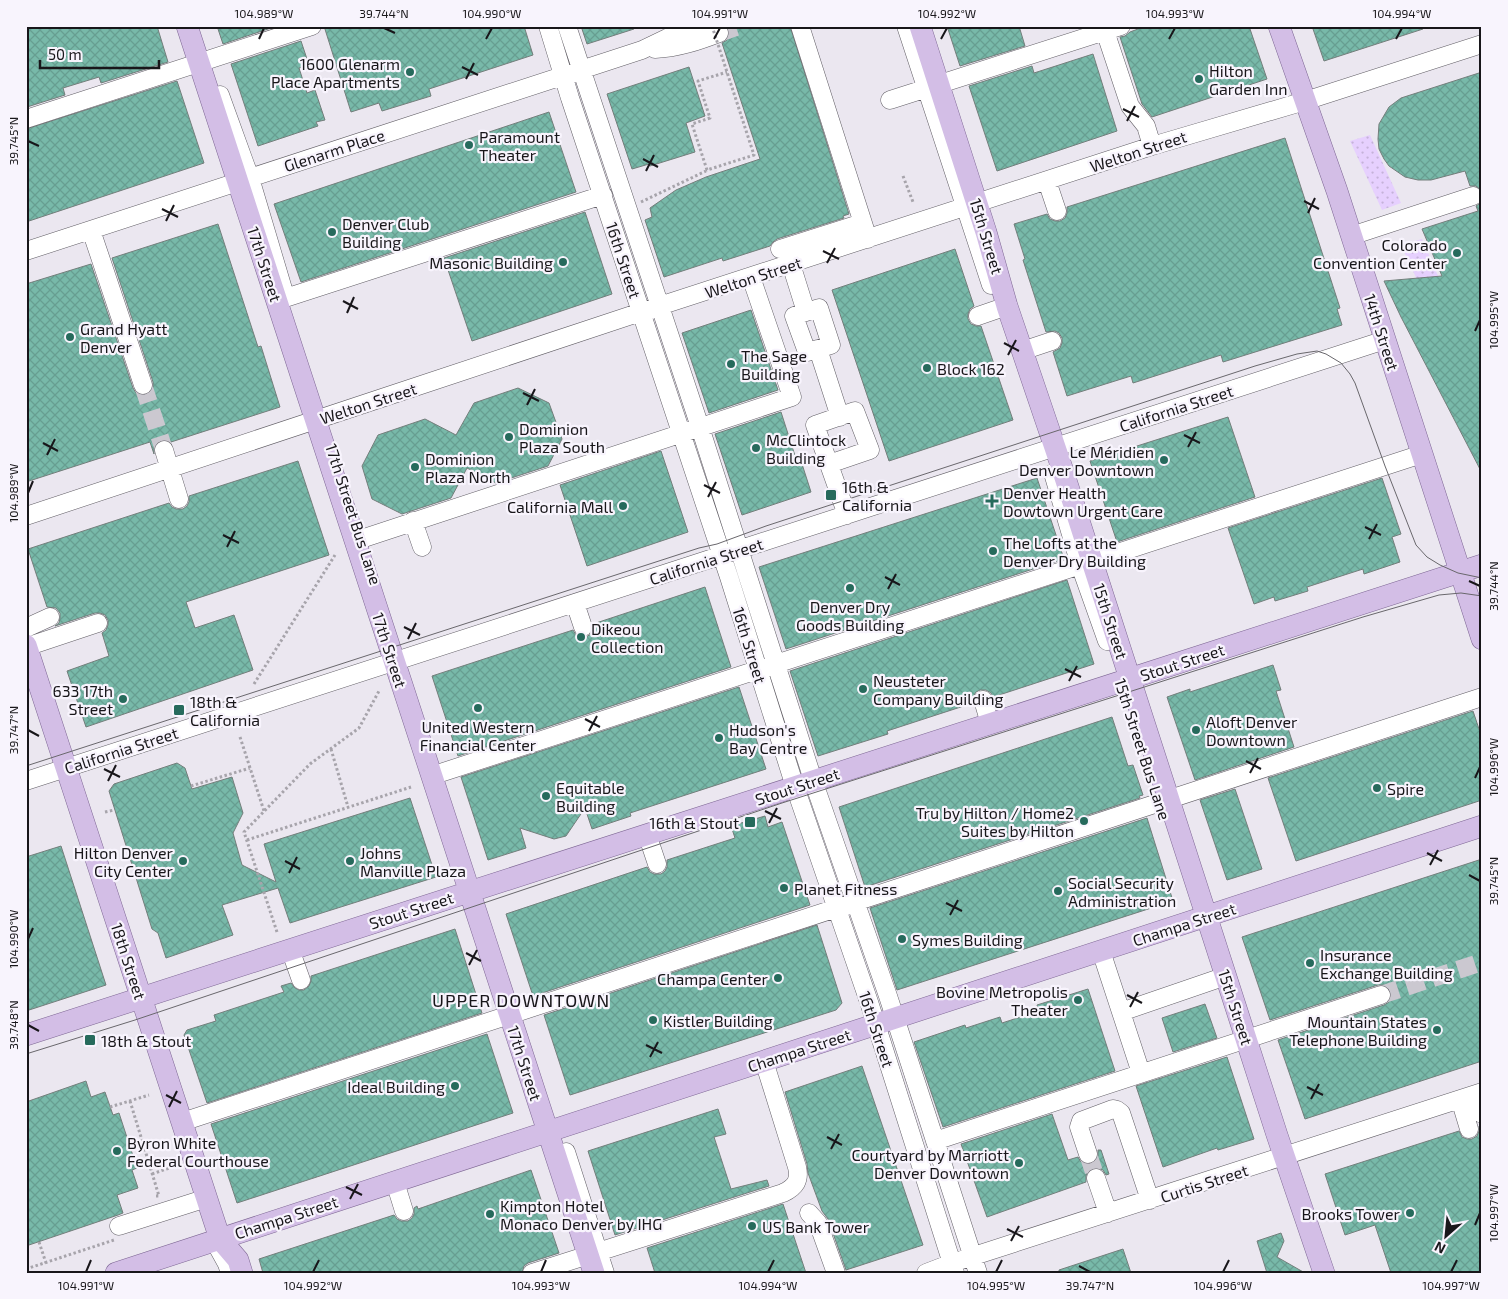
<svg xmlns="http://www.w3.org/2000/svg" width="1508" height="1299" font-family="'Exo 2',sans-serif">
	<defs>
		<pattern id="grass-dots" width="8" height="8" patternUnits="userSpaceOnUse" patternTransform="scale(1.25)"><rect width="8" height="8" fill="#e6d0fe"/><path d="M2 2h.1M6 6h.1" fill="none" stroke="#c5b2d9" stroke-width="1.8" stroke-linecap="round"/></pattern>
		<pattern id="building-cross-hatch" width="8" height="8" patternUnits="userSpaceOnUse" patternTransform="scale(1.25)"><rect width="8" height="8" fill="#78b9a9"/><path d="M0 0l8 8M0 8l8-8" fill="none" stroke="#679e91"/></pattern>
	</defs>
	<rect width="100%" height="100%" fill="#ebe7f0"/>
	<!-- grass -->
	<path fill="url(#grass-dots)" d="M1370,135L1401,203L1382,210L1350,141Z
		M1422,239L1445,292L1425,297L1401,245Z"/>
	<!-- building -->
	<path fill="url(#building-cross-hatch)" stroke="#737e7b" d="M26,26H157L168,62L101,83L99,77L63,88L65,95L27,107L26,104Z
		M217,26H277L223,44Z
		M324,26H524L533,55L429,89L431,96L382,111L379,103L351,112Z
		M581,26H634V29L587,44Z
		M727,26H790L849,214L843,216L844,218L777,239L773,242L770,246L723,261L722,258L664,277L645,220L652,217L650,208L676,190L706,177L760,159L722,43L727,40L729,35V30Z
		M947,26H1019L1025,46L960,66Z
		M1146,26H1249L1267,79L1152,117L1142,104L1120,37L1125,36L1130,32Z
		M1312,26H1422L1423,29L1324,61Z
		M301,41L309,65L299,68L307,93L315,90L325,120L316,122L318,126L258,146L231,64Z
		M1093,54L1117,131L997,171L969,86L1032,66L1034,73Z
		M689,67L705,116L686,123L695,152L650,166L649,164L632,169L607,94Z
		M1482,72V191L1476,186H1470L1465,171L1431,180H1418L1405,177L1389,166L1384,159L1379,149L1378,139L1379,124L1389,107L1401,98Z
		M177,81L204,163L26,222V129Z
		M549,112L576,192L301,282L274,204Z
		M1285,138L1340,308L1337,309L1342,325L1223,362L1221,355L1133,383L1131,376L1067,396L1053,352L1060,348L1062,343V338L1059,333L1055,331L1046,332L1023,260L1025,259L1014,224L1047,214L1050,219L1055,221H1060L1065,218L1067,213V207Z
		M1482,202V473L1401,317L1384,281L1442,276L1422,229L1478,211L1476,206Z
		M585,212L612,294L472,341L444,258Z
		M218,224L258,347L261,346L280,407L171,442L166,440H160L156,443L154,447V454L150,442L26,482V284L91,264L133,388L136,393L141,395H146L151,392L153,387V382L112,258Z
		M955,249L974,306L970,309L968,314V319L971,324L976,326H981L1013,420L889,461L832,290Z
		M751,310L778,390L709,413L682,333Z
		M518,388L549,403L562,439L548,466L496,483L467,468L451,498L402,514L372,499L362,466L378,435L425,419L456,435L474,403Z
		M781,412L798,465L802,464L811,492L742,515L715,434Z
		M1228,417L1255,497L1117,542L1090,461Z
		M661,451L688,532L587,566L560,485Z
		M298,461L329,555L186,602L195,628L234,615L253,670L86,727L67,671L109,656L102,633L106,630L108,625V620L105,615L100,613H95L55,626L59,623L60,618V613L56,608L47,607L28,549L169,503L172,507L176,509H183L187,506L189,502V496Z
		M1037,478L1064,559L786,649L759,567Z
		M1382,478L1401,534L1392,537L1400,562L1364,574L1363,569L1307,587L1308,591L1275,601L1274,597L1254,604L1228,528Z
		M1067,580L1094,664L993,697L991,693L986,690H980L976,692L973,697V703L887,731L888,734L818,756L790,671Z
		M705,587L731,667L458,756L432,676L573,630L576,635L581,637H586L591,634L593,629V624Z
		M1273,665L1281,690L1276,691L1294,747L1195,780L1167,697L1190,689V692Z
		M739,687L766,769L630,813L631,816L592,829L585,808L566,836L554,839L520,828L526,848L488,860L461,777Z
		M1473,711L1482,738V800L1296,861L1268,778Z
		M1112,717L1128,766L1133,765L1143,795L1139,796L1140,798L865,887L839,807Z
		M177,763L185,768L192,789L232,777L243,813L233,833L242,865L276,882L264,844L410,798L436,877L290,923L278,888L222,905L233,935L166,958L158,933L152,929L109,791L114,784Z
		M1235,789L1262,869L1227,880L1200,800Z
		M765,816L768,827L782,822L810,905L533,996L506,914L647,867L650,872L654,874H661L665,871L667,867V860L735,838L731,826Z
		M1147,818L1173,901L897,990L870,908Z
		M61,846L106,985L26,1011V857Z
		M1482,859V1061L1305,1119L1278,1040L1384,1005L1389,1002L1391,998V991L1388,987L1384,985H1378L1270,1020L1242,937Z
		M817,925L842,1003L836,1010L570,1095L544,1015Z
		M455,929L482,1013L207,1103L184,1035L187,1030L216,1021L214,1015L284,992L281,986L291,983L295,988L299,990H304L309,986L311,981V976Z
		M1088,989L1115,1071L943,1127L914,1042L965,1025L966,1028L1000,1017L1002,1023L1039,1011L1037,1005Z
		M1205,1004L1217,1038L1173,1052L1162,1018Z
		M487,1034L513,1113L237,1203L211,1124Z
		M1227,1057L1254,1139L1218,1150L1217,1148L1163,1167L1136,1086Z
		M862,1066L923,1245L846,1270L828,1219L822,1211L808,1173L807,1164L785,1092Z
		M86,1081L91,1097L105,1092L113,1115L119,1113L137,1168L132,1170L138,1188L117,1195L123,1213L118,1215L26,1246V1102Z
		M718,1109L726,1134L714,1137L731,1189L767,1180L769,1186L615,1235L588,1151Z
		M1052,1114L1068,1160L1078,1157L1081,1162L1086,1164H1091L1096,1161L1098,1156V1150H1101L1109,1174L1106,1175L1103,1170L1098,1168H1092L1088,1171L1086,1176V1182L987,1217L961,1144Z
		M1482,1125V1273H1391L1375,1225L1345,1235L1325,1174L1459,1131L1462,1137L1467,1139H1472L1477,1136L1479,1131V1126Z
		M531,1170L559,1253L528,1263L524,1266L522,1273H263L259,1259L394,1215L397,1219L401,1221H408L412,1218L414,1214V1208L417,1206L418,1209Z
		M783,1204L806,1273H655L647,1248Z
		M1281,1233L1284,1241L1277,1257L1305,1273H1267L1257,1241Z
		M1123,1249L1131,1273H1059V1270Z"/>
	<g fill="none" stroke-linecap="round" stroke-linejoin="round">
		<!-- minor-tunnel -->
		<path stroke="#cbc8d0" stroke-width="18" stroke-dasharray="18 9" stroke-linecap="butt" d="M719,33L739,26
			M143,385L164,450
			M1381,995L1482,962
			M1088,1154L1096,1178"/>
		<!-- minor casing -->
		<g stroke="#625f66" stroke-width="19">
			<path id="minor" d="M548,26L570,98L729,577L795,787L869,1002L955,1273
				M567,26L700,427L813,780L888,996L978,1273
				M800,26L868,239
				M906,26L991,285
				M1105,31L1130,106L1146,126L1152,146
				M655,49C678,48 698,41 719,33
				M220,95L250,178L283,289
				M890,100L1121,26
				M26,119L312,26
				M1047,181L1057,211
				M91,230L143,385
				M1351,236L1473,196
				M780,249L862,223
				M26,251L642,50L667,38L698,26
				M791,264L806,312L794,316L807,352L818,349L840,417
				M276,301L603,195
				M806,312L819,308L831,345L818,349
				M978,316L1007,306
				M1022,351L1052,341
				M164,450L179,499
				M829,464L870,450L855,411L815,425L847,515
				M1053,473L1080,565L1107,641
				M26,516L641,312L1152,146L1305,101L1482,44
				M413,521L422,547
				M355,541L792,397L751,277
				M575,603L583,627
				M26,628L50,617
				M26,647L98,623
				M983,700L990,724
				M431,776L1422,454
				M26,781L1385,340
				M647,834L657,864
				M290,949L301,980
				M1101,951L1141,1073
				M1121,1012L1226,976
				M1476,1094L1482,1114
				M1460,1099L1469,1129
				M182,1122L1482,697
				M935,1141L1381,995
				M566,1152L605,1273
				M1088,1154L1079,1127L1081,1121L1113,1109L1117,1110L1121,1113L1150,1200
				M1096,1178L1108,1213
				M395,1182L404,1211
				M809,1213L818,1223L836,1273
				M119,1226L207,1198
				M216,1244L227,1264L230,1273
				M532,1273L783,1193C796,1187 800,1180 797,1167L764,1061
				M926,1273L952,1263L1482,1092"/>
		</g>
		<!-- major casing -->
		<g stroke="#7e6794" stroke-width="22">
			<path id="major" d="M187,26L594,1273
				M920,26L986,232L1007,306L1062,468L1277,1135L1324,1273
				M1279,26L1337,191L1482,639
				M26,645L220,1239L238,1260L242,1273
				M26,1035L1482,565
				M116,1273L1482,826"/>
		</g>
		<!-- path -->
		<path stroke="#a7a4ab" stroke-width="3" stroke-dasharray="2.5 2.5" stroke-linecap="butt" d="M903,176L913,202
			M641,202L706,171
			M254,684L335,555
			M240,737L264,811
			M331,749L348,807
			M191,786L250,768
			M105,812L114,810
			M247,840L411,787
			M277,932L244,832L310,764L359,728L379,691
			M90,1044L91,1045
			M130,1101L159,1196H156
			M110,1107L149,1095
			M152,1174L172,1167
			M39,1242L46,1263
			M26,1269L114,1240"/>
		<!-- minor -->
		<use href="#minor" stroke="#fff" stroke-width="18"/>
		<!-- major -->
		<use href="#major" stroke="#d3bee6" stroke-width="21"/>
		<!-- tram -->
		<path stroke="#69676c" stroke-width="1" d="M26,766L699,548L717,544L766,526L1255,366L1297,354L1317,351L1326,354L1341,363L1350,374L1355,383L1385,466L1416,545L1427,557L1440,565L1458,573L1482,578
			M26,1054L135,1020L782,803L1363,617L1439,595L1461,593L1482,596"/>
		<!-- path-bridge -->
		<path stroke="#a7a4ab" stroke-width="3" stroke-dasharray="2.5 2.5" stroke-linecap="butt" d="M712,26L754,155L707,170L692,124L710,118L698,81L727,72"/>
	</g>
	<!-- ticks -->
	<path fill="none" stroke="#18161a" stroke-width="2" d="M384,28L395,33M259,39L264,28M486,39L492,28M714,39L720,28M941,39L947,28M1169,39L1175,28M1396,39L1402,28M462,67L478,75M466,79L474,63M1123,109L1139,117M1127,121L1135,106M28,141L39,146M643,159L658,167M646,171L654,155M1304,201L1319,209M162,209L178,217M1308,213L1315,198M166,221L174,205M823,251L839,259M827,263L835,248M343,301L358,309M347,313L354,297M1475,331L1480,320M1004,343L1019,351M1008,355L1016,340M523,393L539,401M527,405L535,389M1184,435L1200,443M43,443L58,451M1188,447L1196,432M47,455L55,439M704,485L720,493M28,493L33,481M708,497L716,482M1365,527L1381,535M223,535L239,543M1369,539L1377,524M227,547L235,531M885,577L900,585M1469,581L1480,586M888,589L896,574M404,627L420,635M408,639L416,623M1065,669L1081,677M1069,681L1077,666M585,719L600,727M28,730L39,736M589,731L597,716M1246,761L1261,769M104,769L120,777M1250,773L1258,758M1475,778L1480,767M108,781L116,765M765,811L781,819M769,823L777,808M1427,853L1442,861M285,861L300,869M1430,865L1438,850M289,873L297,857M1469,875L1480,881M946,903L962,911M950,915L958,900M28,939L33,928M466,953L481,961M469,965L477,950M1127,995L1142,1003M1130,1007L1138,992M28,1025L39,1031M646,1045L662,1053M650,1057L658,1042M1307,1087L1323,1095M166,1095L181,1103M1311,1099L1319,1084M169,1107L177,1091M827,1137L842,1145M831,1149L839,1134M346,1187L362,1195M350,1199L358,1184M1475,1225L1480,1213M1007,1229L1023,1237M1011,1241L1019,1226M1079,1266L1090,1272M86,1272L91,1260M313,1272L319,1260M541,1272L546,1260M768,1272L774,1260M996,1272L1002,1260M1223,1272L1229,1260M1451,1272L1457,1260"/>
	<!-- markers -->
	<g fill="#266a5c" stroke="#f8f4fd" stroke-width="2">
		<circle cx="410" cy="72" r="5"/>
		<circle cx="1199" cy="79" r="5"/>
		<circle cx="469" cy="145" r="5"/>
		<circle cx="332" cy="232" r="5"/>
		<circle cx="1457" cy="253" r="5"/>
		<circle cx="563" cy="262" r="5"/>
		<circle cx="70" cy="337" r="5"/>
		<circle cx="731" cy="364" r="5"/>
		<circle cx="927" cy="368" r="5"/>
		<circle cx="509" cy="437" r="5"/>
		<circle cx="756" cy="448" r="5"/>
		<circle cx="1164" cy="460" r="5"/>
		<circle cx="415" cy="467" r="5"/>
		<rect x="825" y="489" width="12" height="12" rx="2.5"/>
		<path d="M989.5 493.5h5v5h5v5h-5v5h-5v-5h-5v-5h5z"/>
		<circle cx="623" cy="506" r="5"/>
		<circle cx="993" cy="551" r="5"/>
		<circle cx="850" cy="588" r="5"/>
		<circle cx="581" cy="637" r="5"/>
		<circle cx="863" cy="689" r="5"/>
		<circle cx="123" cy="699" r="5"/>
		<circle cx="478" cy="708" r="5"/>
		<rect x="173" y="704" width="12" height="12" rx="2.5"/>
		<circle cx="1196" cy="730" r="5"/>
		<circle cx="719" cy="738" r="5"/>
		<circle cx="1377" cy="788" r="5"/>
		<circle cx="546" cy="796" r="5"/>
		<circle cx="1084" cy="821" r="5"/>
		<rect x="744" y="816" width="12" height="12" rx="2.5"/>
		<circle cx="183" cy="861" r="5"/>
		<circle cx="350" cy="861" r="5"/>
		<circle cx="784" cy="888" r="5"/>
		<circle cx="1058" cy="891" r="5"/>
		<circle cx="902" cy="939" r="5"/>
		<circle cx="1310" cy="963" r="5"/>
		<circle cx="778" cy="978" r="5"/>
		<circle cx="1078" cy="1000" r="5"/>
		<circle cx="653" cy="1020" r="5"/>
		<circle cx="1437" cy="1030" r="5"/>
		<rect x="84" y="1034" width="12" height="12" rx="2.5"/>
		<circle cx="455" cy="1086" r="5"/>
		<circle cx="117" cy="1151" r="5"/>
		<circle cx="1019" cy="1163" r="5"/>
		<circle cx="1410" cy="1213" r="5"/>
		<circle cx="490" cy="1214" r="5"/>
		<circle cx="752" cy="1226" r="5"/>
	</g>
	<g text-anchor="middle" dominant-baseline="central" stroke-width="4.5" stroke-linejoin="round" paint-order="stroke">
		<!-- poi labels -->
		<g font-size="16" fill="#18161a" stroke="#f8f4fd" text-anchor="start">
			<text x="400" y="63" text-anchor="end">1600 Glenarm<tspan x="400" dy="18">Place Apartments</tspan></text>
			<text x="1209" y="70">Hilton<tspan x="1209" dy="18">Garden Inn</tspan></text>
			<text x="479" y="136">Paramount<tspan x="479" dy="18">Theater</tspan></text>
			<text x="342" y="223">Denver Club<tspan x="342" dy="18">Building</tspan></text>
			<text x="1447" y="244" text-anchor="end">Colorado<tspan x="1447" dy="18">Convention Center</tspan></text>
			<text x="553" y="262" text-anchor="end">Masonic Building</text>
			<text x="80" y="328">Grand Hyatt<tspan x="80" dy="18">Denver</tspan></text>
			<text x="741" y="355">The Sage<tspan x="741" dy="18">Building</tspan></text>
			<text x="937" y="368">Block 162</text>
			<text x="519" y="428">Dominion<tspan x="519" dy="18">Plaza South</tspan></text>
			<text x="766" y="439">McClintock<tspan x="766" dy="18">Building</tspan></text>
			<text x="1154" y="451" text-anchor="end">Le Méridien<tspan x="1154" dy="18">Denver Downtown</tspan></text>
			<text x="425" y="458">Dominion<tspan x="425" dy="18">Plaza North</tspan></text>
			<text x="842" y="486">16th &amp;<tspan x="842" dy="18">California</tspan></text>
			<text x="1003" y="492">Denver Health<tspan x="1003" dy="18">Dowtown Urgent Care</tspan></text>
			<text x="613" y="506" text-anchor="end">California Mall</text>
			<text x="1003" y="542">The Lofts at the<tspan x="1003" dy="18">Denver Dry Building</tspan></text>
			<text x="850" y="606" text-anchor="middle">Denver Dry<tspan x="850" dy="18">Goods Building</tspan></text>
			<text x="591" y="628">Dikeou<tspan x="591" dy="18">Collection</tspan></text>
			<text x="873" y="680">Neusteter<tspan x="873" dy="18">Company Building</tspan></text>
			<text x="113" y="690" text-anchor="end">633 17th<tspan x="113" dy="18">Street</tspan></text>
			<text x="190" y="701">18th &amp;<tspan x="190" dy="18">California</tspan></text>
			<text x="1206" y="721">Aloft Denver<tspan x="1206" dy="18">Downtown</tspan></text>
			<text x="478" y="726" text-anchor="middle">United Western<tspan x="478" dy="18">Financial Center</tspan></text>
			<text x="729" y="729">Hudson's<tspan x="729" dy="18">Bay Centre</tspan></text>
			<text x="556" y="787">Equitable<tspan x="556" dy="18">Building</tspan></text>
			<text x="1387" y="788">Spire</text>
			<text x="1074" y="812" text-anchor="end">Tru by Hilton / Home2<tspan x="1074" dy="18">Suites by Hilton</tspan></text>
			<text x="739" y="822" text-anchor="end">16th &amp; Stout</text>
			<text x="173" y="852" text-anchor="end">Hilton Denver<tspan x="173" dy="18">City Center</tspan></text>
			<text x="360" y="852">Johns<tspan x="360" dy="18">Manville Plaza</tspan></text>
			<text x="1068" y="882">Social Security<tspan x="1068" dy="18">Administration</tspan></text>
			<text x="794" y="888">Planet Fitness</text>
			<text x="912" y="939">Symes Building</text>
			<text x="1320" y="954">Insurance<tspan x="1320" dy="18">Exchange Building</tspan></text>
			<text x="768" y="978" text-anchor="end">Champa Center</text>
			<text x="1068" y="991" text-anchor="end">Bovine Metropolis<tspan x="1068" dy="18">Theater</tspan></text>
			<text x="663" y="1020">Kistler Building</text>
			<text x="1427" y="1021" text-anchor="end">Mountain States<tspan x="1427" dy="18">Telephone Building</tspan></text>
			<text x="101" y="1040">18th &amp; Stout</text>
			<text x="445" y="1086" text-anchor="end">Ideal Building</text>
			<text x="127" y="1142">Byron White<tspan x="127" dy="18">Federal Courthouse</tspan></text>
			<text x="1009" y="1154" text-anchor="end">Courtyard by Marriott<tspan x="1009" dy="18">Denver Downtown</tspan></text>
			<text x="500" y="1205">Kimpton Hotel<tspan x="500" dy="18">Monaco Denver by IHG</tspan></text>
			<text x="1400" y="1213" text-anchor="end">Brooks Tower</text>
			<text x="762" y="1226">US Bank Tower</text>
		</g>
		<!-- street labels -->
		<g font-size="16" fill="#18161a" stroke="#f8f4fd">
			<text transform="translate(334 150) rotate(-18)">Glenarm Place</text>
			<text transform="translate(1138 151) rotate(-18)">Welton Street</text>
			<text transform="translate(987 236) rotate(73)">15th Street</text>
			<text transform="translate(624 260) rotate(72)">16th Street</text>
			<text transform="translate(265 264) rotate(72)">17th Street</text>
			<text transform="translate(753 277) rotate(-18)">Welton Street</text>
			<text transform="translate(1382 332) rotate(72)">14th Street</text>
			<text transform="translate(368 403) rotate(-18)">Welton Street</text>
			<text transform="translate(1176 408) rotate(-18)">California Street</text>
			<text transform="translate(354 514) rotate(72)">17th Street Bus Lane</text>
			<text transform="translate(706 561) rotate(-18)">California Street</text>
			<text transform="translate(1111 621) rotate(72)">15th Street</text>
			<text transform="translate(750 645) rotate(73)">16th Street</text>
			<text transform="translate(390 650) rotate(72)">17th Street</text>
			<text transform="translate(1182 662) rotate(-18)">Stout Street</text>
			<text transform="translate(1143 749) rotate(72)">15th Street Bus Lane</text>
			<text transform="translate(121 750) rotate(-18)">California Street</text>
			<text transform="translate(797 786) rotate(-18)">Stout Street</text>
			<text transform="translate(411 910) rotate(-18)">Stout Street</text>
			<text transform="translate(1184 924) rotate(-18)">Champa Street</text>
			<text transform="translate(129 961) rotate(72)">18th Street</text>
			<text transform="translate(1236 1007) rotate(72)">15th Street</text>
			<text transform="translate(877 1029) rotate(72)">16th Street</text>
			<text transform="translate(799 1050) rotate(-18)">Champa Street</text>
			<text transform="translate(525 1063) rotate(72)">17th Street</text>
			<text transform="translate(1204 1183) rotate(-18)">Curtis Street</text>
			<text transform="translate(286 1217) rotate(-18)">Champa Street</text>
		</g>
		<!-- neighbourhood labels -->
		<g font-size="18" letter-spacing="1" fill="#18161a" stroke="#f8f4fd">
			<text x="521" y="1000">UPPER DOWNTOWN</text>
		</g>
	</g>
	<!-- border -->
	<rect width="1508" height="1299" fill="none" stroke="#f8f4fd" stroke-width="55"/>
	<!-- north arrow -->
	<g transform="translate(1446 1236) rotate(207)" stroke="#f8f4fd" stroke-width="4" paint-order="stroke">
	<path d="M0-4L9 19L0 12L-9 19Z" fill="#18161a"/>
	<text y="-8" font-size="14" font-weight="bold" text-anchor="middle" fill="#18161a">N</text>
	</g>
	<!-- scale -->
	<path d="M40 60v8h119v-8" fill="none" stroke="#18161a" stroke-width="2.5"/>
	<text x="48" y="60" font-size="15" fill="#18161a" stroke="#f8f4fd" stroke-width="4" paint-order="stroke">50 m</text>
	<rect x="28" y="28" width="1452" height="1244" fill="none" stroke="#18161a" stroke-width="2"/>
	<g font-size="12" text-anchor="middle" fill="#18161a">
		<text x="264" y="18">104.989°W</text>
		<text x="384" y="18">39.744°N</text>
		<text x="492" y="18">104.990°W</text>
		<text x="720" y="18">104.991°W</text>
		<text x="947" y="18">104.992°W</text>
		<text x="1175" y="18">104.993°W</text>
		<text x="1402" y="18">104.994°W</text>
		<text transform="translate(14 141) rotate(-90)" y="4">39.745°N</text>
		<text transform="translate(1494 320) rotate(-90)" y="4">104.995°W</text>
		<text transform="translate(14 493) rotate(-90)" y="4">104.989°W</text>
		<text transform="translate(1494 586) rotate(-90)" y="4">39.744°N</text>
		<text transform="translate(14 730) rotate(-90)" y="4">39.747°N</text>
		<text transform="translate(1494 767) rotate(-90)" y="4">104.996°W</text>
		<text transform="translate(1494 881) rotate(-90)" y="4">39.745°N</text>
		<text transform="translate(14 939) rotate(-90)" y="4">104.990°W</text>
		<text transform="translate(14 1025) rotate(-90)" y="4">39.748°N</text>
		<text transform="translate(1494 1213) rotate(-90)" y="4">104.997°W</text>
		<text x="86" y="1290">104.991°W</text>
		<text x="313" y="1290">104.992°W</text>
		<text x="541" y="1290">104.993°W</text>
		<text x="768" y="1290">104.994°W</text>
		<text x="996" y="1290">104.995°W</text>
		<text x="1090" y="1290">39.747°N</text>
		<text x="1223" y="1290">104.996°W</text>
		<text x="1451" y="1290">104.997°W</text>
	</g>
</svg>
